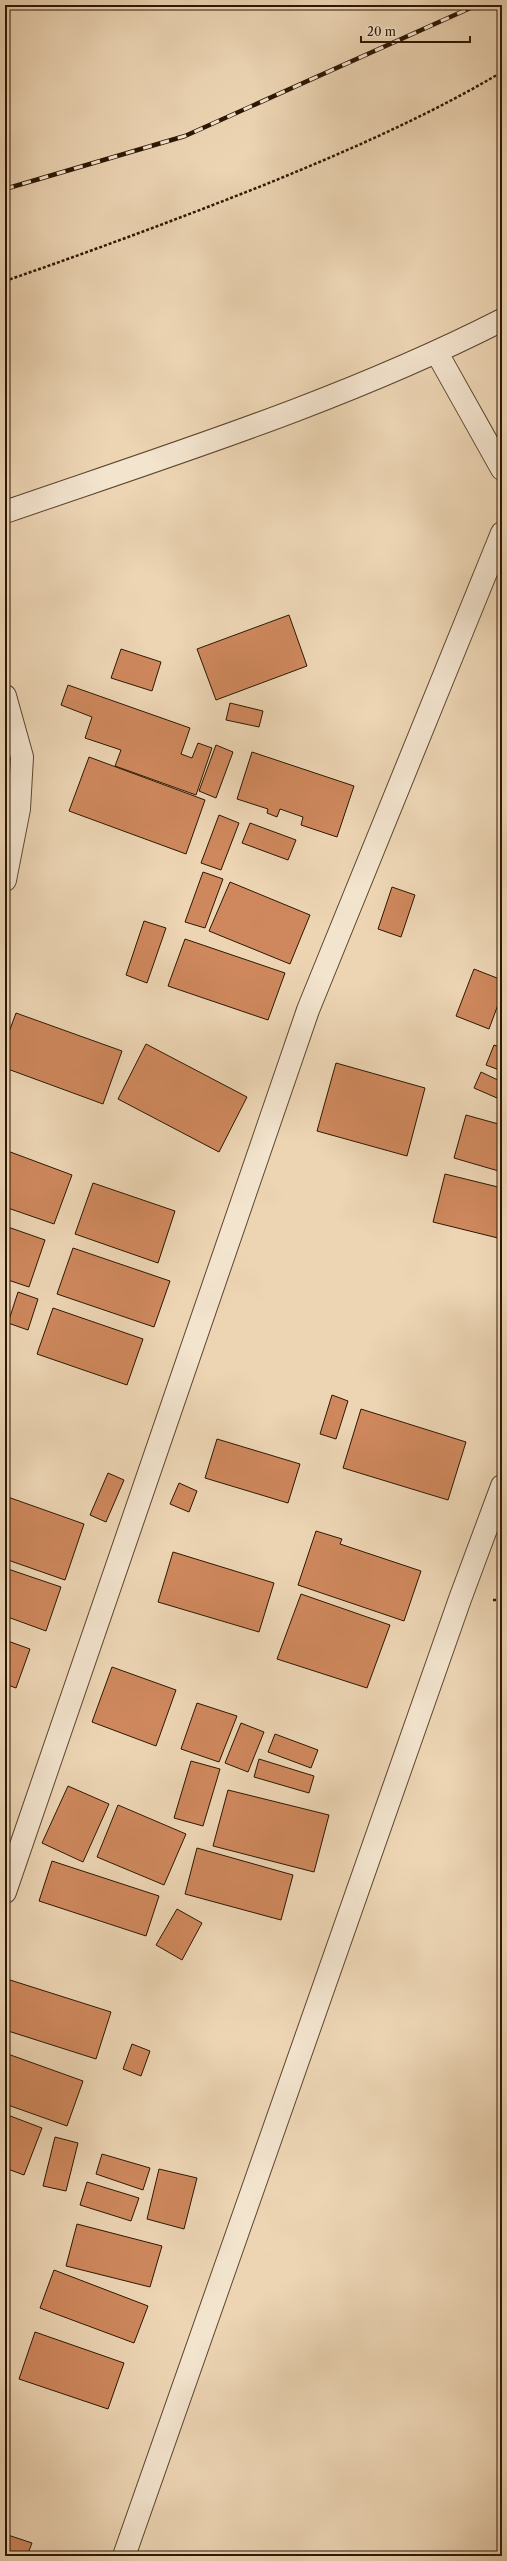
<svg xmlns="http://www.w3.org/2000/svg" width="507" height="2561" font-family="'Libre Caslon Text',serif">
	<rect width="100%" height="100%" fill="#edd5b4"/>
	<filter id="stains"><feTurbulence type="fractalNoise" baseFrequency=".005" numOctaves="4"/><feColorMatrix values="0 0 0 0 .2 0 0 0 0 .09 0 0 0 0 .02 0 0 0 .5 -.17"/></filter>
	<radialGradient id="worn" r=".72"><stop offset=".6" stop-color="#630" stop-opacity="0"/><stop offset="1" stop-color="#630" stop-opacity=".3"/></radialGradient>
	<!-- building -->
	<path fill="#cf885d" stroke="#2c1702" d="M289,615L307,666L216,700L197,649Z
		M121,649L161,662L152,691L111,678Z
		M68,685L190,728L181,754L192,758L198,743L212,748L196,795L115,766L121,750L85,738L92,717L61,705Z
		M230,703L263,711L259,727L226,720Z
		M216,745L233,752L216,798L199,791Z
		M252,752L354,786L337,837L301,825L303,817L280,809L277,817L267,813L268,809L237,799Z
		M89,757L205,800L186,854L69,811Z
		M219,815L239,823L221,870L201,863Z
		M250,823L296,840L288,860L242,843Z
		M203,872L223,879L205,928L185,922Z
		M230,882L310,915L290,964L209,931Z
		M392,887L415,895L401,937L378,929Z
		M144,921L166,928L147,983L126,975Z
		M185,939L285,973L268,1020L168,986Z
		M474,969L502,980V994L489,1029L456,1016Z
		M16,1013L122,1051L103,1104L5,1068V1043Z
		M146,1044L247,1097L219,1152L118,1099Z
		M494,1045L502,1048V1071L486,1065Z
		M336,1063L425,1088L407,1156L317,1131Z
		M481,1072L502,1082L497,1098L474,1088Z
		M466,1115L502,1125V1172L454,1158Z
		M5,1150L72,1175L54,1224L5,1207Z
		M445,1174L502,1188V1239L433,1222Z
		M93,1183L175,1211L158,1263L75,1234Z
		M5,1226L45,1240L29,1287L5,1279Z
		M73,1248L170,1281L154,1327L57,1294Z
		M18,1292L38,1299L28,1330L8,1323Z
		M53,1308L143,1339L127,1385L37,1354Z
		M332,1395L348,1401L336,1439L320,1434Z
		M361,1409L466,1442L448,1500L343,1468Z
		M217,1439L300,1464L288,1503L205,1478Z
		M108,1473L124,1480L106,1522L90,1515Z
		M179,1483L197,1491L189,1512L170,1504Z
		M5,1496L84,1524L65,1580L5,1559Z
		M316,1531L342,1539L340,1544L421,1571L404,1621L298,1585Z
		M173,1552L274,1583L259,1632L158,1602Z
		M5,1568L61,1587L46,1631L5,1616Z
		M301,1594L390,1625L367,1688L277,1659Z
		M5,1640L30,1649L16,1688L5,1684Z
		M112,1667L176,1690L156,1746L92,1722Z
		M197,1703L237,1716L219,1762L181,1749Z
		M241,1723L264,1732L248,1772L225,1763Z
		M275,1734L318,1750L311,1768L268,1752Z
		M259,1759L314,1776L309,1793L254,1777Z
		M191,1761L220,1769L203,1826L174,1818Z
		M68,1786L109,1804L83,1862L42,1843Z
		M228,1790L329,1815L314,1872L213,1846Z
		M118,1805L186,1834L164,1885L97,1857Z
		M197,1848L293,1875L281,1920L185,1894Z
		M52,1861L159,1896L146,1936L39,1901Z
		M177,1909L202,1923L182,1960L156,1945Z
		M10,1980L111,2012L96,2059L5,2030V1995Z
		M132,2044L150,2051L141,2076L123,2069Z
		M5,2053L83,2081L67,2126L5,2104Z
		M5,2114L42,2128L24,2175L5,2168Z
		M55,2137L78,2143L66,2191L43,2186Z
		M102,2154L150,2168L143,2190L96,2174Z
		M159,2169L197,2178L184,2229L147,2219Z
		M87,2182L139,2198L131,2221L80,2205Z
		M77,2224L162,2246L150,2287L66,2266Z
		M54,2270L148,2306L134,2343L40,2308Z
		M35,2332L124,2363L108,2409L19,2379Z
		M5,2534L32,2543L27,2556H5Z"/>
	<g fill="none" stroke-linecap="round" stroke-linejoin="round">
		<!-- street casing -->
		<g stroke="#5c462e" stroke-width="24">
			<path id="street" d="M437,353L502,469
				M5,512C173,454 343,401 502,320
				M5,696L22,757L19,809L5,880
				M5,1892L308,1010L502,533
				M124,2556L460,1599L502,1486"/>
		</g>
		<!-- path -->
		<path stroke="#2c1702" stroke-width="2.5" stroke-dasharray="3 2" stroke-linecap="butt" d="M5,281C92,251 178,219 264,185C345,152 426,117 502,72
			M493,1600H502"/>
		<!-- street -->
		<use href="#street" stroke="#f3e4ce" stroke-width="22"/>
		<!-- rail casing -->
		<g stroke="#2c1702" stroke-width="4.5">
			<path id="rail" d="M5,189L185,136L477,5"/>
		</g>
		<!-- rail -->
		<use href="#rail" stroke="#f3e4ce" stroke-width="3" stroke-dasharray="9" stroke-linecap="butt"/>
	</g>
	<!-- margin -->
	<rect width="507" height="2561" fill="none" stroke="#edd5b4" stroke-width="20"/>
	<rect x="6" y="6" width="495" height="2549" fill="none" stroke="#2c1702" stroke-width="2"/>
	<rect x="10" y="10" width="487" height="2541" fill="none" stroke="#2c1702"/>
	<!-- scale -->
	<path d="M361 36v6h109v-6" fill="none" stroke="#2c1702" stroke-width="2"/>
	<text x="367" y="36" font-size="12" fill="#2c1702" stroke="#f3e4ce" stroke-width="3" paint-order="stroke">20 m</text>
	<rect width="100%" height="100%" filter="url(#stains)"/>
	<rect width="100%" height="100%" fill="url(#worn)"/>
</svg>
